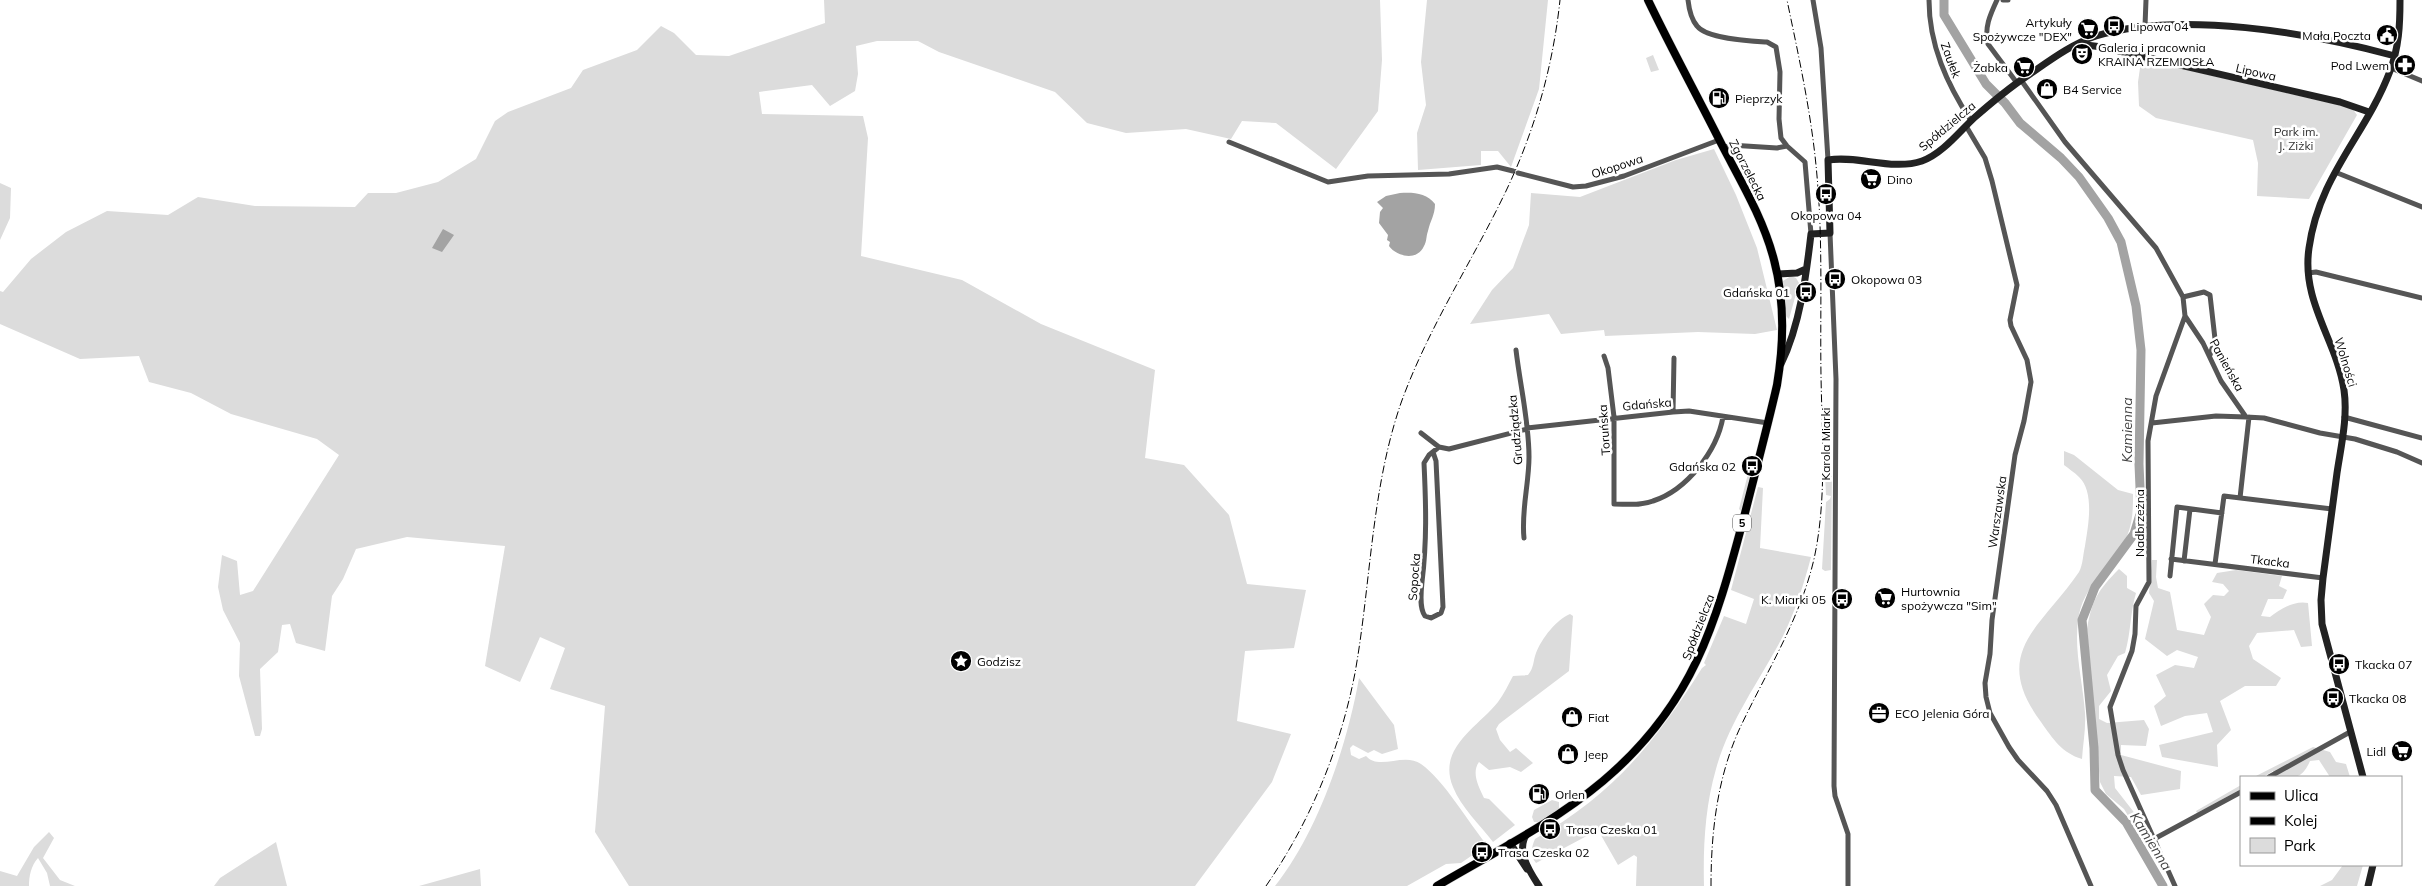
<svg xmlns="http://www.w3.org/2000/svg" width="2422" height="886" font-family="Mulish,sans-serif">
	<rect width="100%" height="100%" fill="#fff"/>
	<!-- green -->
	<path fill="#dcdcdc" d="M824,0H1380L1382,60L1378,111L1336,169L1276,123L1242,121L1231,139L1186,129L1126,133L1087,123L1055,92L939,52L918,41H877L856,46L858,74L855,91L830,106L812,85L759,92L762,114L863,116L868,138L861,256L962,280L1041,324L1155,370L1145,458L1184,465L1229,515L1247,584L1306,590L1294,648L1245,651L1237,721L1291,734L1272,782L1195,886H629L595,832L605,706L550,689L565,648L540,637L520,682L485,666L505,546L407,537L356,549L343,579L332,596L325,651L296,643L290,624L282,625L278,652L260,669L262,729L260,736H255L239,676L240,643L223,610L218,587L222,555L237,561L240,595L253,591L339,455L317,439L231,414L191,393L149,382L139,356L80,359L0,324V291L3,292L31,259L66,232L107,211L168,215L198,197L255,206L355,207L368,193H396L438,182L476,159L495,121L508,112L571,88L583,70L637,50L661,26L674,33L696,55L729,56L825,23Z
		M1427,0H1548L1539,89L1511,167L1498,151H1481V165L1418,170L1417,133L1426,105L1421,62Z
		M1653,55L1659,70L1651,72L1646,58Z
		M2145,60L2352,108L2357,115L2309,199L2257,196L2258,163L2253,140L2156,118L2139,106L2138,82L2141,61Z
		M1714,149L1736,195L1757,248L1777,330L1755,334L1698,332L1605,336L1604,330L1561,334L1549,314L1470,324L1492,290L1513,268L1529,225L1531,193L1580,197L1676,160Z
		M0,183L11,188L10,218L0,240Z
		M1791,276L1796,278L1799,283L1789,319L1786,316L1783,281Z
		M2064,451L2074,455L2118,490L2133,494C2133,508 2133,522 2127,536C2113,566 2082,585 2078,621C2074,651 2083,683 2085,713C2086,728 2083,744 2082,759C2062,753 2053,739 2041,722C1989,652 2042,627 2079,572C2083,565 2083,554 2085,546C2088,527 2095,492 2079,477C2074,472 2069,469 2064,465Z
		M1749,470H1752L1741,511L1739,509Z
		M1825,474H1832L1831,570L1825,571L1822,569L1826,502L1830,499L1831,496L1826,495Z
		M1758,487L1763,488L1760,548L1811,557C1804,584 1795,612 1783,636C1760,680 1729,721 1716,769C1705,807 1703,847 1704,886H1636L1637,857L1634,855L1618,865L1598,830L1536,863C1530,856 1531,848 1535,839C1613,794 1655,743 1702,668L1706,665L1704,663L1724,616L1746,624L1754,599L1731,590Z
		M2152,560H2157L2156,577L2158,588L2170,592L2177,630L2204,635L2211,617L2204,604L2213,595L2224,596L2229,591L2223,584L2212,582L2217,573L2236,570L2282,576L2279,586L2287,590L2283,599H2268L2261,616L2270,617C2280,609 2295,600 2308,603L2312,646L2301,647L2294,630L2257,633L2249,646L2253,659L2281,678L2276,686H2245L2220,701L2231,730L2217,745L2218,767L2162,757L2159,745L2213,732L2207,713L2185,716L2161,726L2154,706L2166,696L2156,675L2175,665L2194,668L2198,657L2177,650L2167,656L2145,639L2154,601L2149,593Z
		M2119,569L2127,576V588L2136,593C2130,613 2131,633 2125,653L2118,656L2107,675L2111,691L2099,706V719L2107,723L2144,720L2149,729L2146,746L2121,745V755L2181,771L2180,789L2141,795L2131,777L2114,776L2115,788L2133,811L2147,837L2142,839L2124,809L2106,794L2100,782L2087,629C2092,600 2098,590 2119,569Z
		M1570,614L1573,616L1569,671L1499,724L1496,729L1500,740L1510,752L1516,748L1533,763L1521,772L1510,767L1489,770L1479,762C1471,773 1479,787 1484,798L1489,799L1515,825L1493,842C1480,825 1461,807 1453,787C1437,748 1477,728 1498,702C1504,694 1508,685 1513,676L1528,675C1534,668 1533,661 1536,653C1542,638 1556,620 1570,614Z
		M1359,678L1394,725L1398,749L1382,754L1374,750L1368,753L1353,745L1350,748L1351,755L1359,759L1366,756C1379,771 1404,752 1421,764C1444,780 1468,822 1487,845L1461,863L1446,864L1407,886H1275C1318,832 1347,746 1359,678Z
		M2313,747L2330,752L2336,762L2346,764L2350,777H2330L2319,760L2310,761C2301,781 2294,777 2275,777L2273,771L2263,777H2254Z
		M2241,785V789L2197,813L2196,811Z
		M1552,800L1559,802V809L1538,822H1534L1532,817L1534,810Z
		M49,832L54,838L43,858L60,880L75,886H50L47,873L38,858C31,866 29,876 29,886H0V871L17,876L34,847Z
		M276,842L287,886H214L220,878Z
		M2343,865H2363L2357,886H2320L2332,880Z
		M480,869L481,886H419Z"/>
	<!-- water -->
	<path fill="#a3a3a3" d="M1400,193C1413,192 1427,193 1435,204C1435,215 1430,221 1428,231C1426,236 1427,241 1424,246C1417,262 1396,256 1389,246L1390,242L1387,240L1388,235L1379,223L1380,212L1383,208L1377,202L1386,196Z
		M443,229L454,235L442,252L432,248Z"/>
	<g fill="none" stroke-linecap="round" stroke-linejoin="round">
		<!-- river -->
		<path stroke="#a3a3a3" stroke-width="9" d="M1944,0V15L1986,84L2005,103L2020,123L2061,158L2079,177L2108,218L2121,242L2136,306L2141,350L2139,464L2141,511L2134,534L2095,587L2082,620L2094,748L2095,790L2126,822L2163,886"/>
		<!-- primary casing -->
		<g stroke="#dbdbdb" stroke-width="9">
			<path id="primary" d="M1437,886C1493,853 1553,823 1603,781C1693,705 1715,626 1744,517C1755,473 1767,429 1777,385C1784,343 1785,301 1774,260C1764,221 1743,185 1724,149C1699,99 1672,50 1648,0"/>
		</g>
		<!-- street -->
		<path stroke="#555" stroke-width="5" d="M1688,0C1689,9 1691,19 1697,26C1707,39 1750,41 1767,42L1776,47L1780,72L1779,119L1781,138L1787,146L1805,162L1811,234
			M1813,0L1821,48L1828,160
			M1929,0C1929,45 1947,84 1971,121
			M1997,0C1990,15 1984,28 1988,44L2017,83
			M2003,0H2008
			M2145,26L2146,0
			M2391,68L2422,81
			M2021,80L2065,142L2156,248L2183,297L2185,316L2156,396L2148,441L2149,582L2136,606L2135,634L2132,651L2110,707L2118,755L2123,770L2175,886
			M1966,126L1985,158L1992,181L2017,285L2010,320L2011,326L2027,360L2031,382L2024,421L2015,455L1992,620L1990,654L1985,683L1986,697L1990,713L2009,747L2018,760L2047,791L2056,805L2091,886
			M1229,142L1328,182L1368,176L1449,174L1497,167L1513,171
			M1724,148L1730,145L1777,148L1787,146
			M2335,172L2422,207
			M1518,173L1573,187L1586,186L1624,176L1719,140
			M1830,233L1836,379L1834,786L1835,796L1848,834V886
			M2308,273L2316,272L2422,298
			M2183,297L2204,292L2210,295L2215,339L2210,355
			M2185,316L2203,343L2221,381L2246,417L2264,418L2320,433L2355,439L2397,452L2422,463
			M1516,350C1520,385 1529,421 1529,457C1529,484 1521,511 1524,538
			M1604,356L1608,368L1614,417V504C1627,504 1641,506 1653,501C1687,490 1717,451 1723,417
			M1673,412L1674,358
			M2344,417L2422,438
			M2152,423L2216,416L2246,417
			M1527,428L1673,412L1689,411L1768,423
			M1421,433L1439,447L1449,449L1527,429
			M1433,452L1436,461L1443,607L1441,613L1431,618L1425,616C1419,608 1421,592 1422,582C1427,541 1426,505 1424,463L1429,455L1439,447
			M2240,498L2249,417
			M2171,559L2323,578
			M2184,561L2190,509
			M2215,564L2224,496L2332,509
			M2170,576L2177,507L2222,513
			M2269,777L2350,732
			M2154,839L2241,792"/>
		<!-- secondary -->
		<path stroke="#222" stroke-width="7" d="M2078,44L2102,47L2340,102L2369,112
			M1778,274L1797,273L1806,269
			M1781,364C1800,325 1806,277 1811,234L1830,233L1828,160C1858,155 1892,171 1922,161C1942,154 1959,132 1974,118C1991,103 2009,88 2027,76C2049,61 2071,44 2096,36C2179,10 2312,33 2395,56
			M2363,777L2322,624L2321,600L2323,578C2328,543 2332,508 2337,473C2341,446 2348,417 2344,390C2337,341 2301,302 2309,248C2319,175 2366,135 2390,71C2399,47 2400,25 2400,0
			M1527,834C1515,850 1530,872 1539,886
			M1510,843L1527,869
			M2368,886L2373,865"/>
		<!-- primary -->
		<use href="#primary" stroke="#000" stroke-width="8"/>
		<!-- rail -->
		<path stroke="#000" stroke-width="1" stroke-dasharray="8 2.5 1 2.5" stroke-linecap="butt" d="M1266,886C1310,822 1340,750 1355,673C1371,583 1371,490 1401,403C1428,328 1472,262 1506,191C1535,130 1553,66 1560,0
			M1711,886C1711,833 1717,779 1739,730C1765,674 1800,620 1814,559C1827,500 1822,436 1821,376C1820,310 1823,242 1817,176C1812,116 1799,58 1787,0"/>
	</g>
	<!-- icons -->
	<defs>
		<g id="bus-disc" transform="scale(1.125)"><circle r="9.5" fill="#000" stroke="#fff"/><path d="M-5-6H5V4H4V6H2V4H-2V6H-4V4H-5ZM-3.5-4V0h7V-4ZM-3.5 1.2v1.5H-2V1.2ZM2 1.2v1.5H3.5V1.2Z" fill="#fff"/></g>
		<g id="supermarket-disc" transform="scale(1.125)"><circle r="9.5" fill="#000" stroke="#fff"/><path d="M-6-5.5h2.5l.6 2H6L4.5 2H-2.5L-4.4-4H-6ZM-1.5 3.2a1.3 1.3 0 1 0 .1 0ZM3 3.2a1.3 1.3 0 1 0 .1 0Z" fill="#fff"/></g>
		<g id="civic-disc" transform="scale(1.125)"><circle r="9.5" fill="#000" stroke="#fff"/><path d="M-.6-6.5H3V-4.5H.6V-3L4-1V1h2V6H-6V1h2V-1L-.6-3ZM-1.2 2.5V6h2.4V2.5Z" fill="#fff"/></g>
		<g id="theatre-disc" transform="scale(1.125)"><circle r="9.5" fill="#000" stroke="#fff"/><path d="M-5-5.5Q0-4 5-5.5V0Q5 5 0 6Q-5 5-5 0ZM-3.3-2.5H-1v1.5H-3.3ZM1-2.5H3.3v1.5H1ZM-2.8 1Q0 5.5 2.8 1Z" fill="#fff"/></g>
		<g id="pharmacy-disc" transform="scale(1.125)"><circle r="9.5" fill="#000" stroke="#fff"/><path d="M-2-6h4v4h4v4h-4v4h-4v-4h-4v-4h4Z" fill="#fff"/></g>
		<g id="shop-disc" transform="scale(1.125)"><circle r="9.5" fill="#000" stroke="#fff"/><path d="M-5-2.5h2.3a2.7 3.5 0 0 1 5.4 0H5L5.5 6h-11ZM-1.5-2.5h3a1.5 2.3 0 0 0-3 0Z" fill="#fff"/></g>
		<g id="fuel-disc" transform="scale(1.125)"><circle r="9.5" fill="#000" stroke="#fff"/><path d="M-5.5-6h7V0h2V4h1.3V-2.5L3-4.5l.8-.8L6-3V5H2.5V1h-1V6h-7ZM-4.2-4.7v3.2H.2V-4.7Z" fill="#fff"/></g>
		<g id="sight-disc" transform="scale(1.125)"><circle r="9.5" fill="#000" stroke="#fff"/><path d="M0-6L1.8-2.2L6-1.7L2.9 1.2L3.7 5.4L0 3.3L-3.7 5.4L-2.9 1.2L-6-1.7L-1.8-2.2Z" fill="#fff"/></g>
		<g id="office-disc" transform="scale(1.125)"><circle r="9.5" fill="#000" stroke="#fff"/><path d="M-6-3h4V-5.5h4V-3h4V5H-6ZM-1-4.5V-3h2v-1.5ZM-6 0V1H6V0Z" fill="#fff"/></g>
	</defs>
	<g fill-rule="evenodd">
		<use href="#bus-disc" x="2114" y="26"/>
		<use href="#supermarket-disc" x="2088" y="29"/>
		<use href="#civic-disc" x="2387" y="35"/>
		<use href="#theatre-disc" x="2082" y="54"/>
		<use href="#pharmacy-disc" x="2405" y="65"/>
		<use href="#supermarket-disc" x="2024" y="67"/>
		<use href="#shop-disc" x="2047" y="89"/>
		<use href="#fuel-disc" x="1719" y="98"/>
		<use href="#supermarket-disc" x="1871" y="179"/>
		<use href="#bus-disc" x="1826" y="194"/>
		<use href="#bus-disc" x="1835" y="279"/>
		<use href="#bus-disc" x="1806" y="292"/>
		<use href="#bus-disc" x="1752" y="466"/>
		<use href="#supermarket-disc" x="1885" y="598"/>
		<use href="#bus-disc" x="1842" y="599"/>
		<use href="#sight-disc" x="961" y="661"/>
		<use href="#bus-disc" x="2339" y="664"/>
		<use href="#bus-disc" x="2333" y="698"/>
		<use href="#office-disc" x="1879" y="713"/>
		<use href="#shop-disc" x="1572" y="717"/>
		<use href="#supermarket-disc" x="2402" y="751"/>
		<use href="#shop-disc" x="1568" y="754"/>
		<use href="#fuel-disc" x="1539" y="794"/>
		<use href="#bus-disc" x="1550" y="829"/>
		<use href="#bus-disc" x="1482" y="852"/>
	</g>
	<g text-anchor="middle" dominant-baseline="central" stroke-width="5" stroke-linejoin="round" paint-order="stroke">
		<!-- shield labels -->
		<rect fill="#fff" stroke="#4c4c4c" stroke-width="1" x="1733" y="514.5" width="18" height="17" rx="4"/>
		<g font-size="11" font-weight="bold" fill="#000">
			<text x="1742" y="523">5</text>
		</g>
		<!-- poi labels -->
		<g font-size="12" fill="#000" stroke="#fff" text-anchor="start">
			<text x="2072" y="22" text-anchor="end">Artykuły<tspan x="2072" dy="14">Spożywcze "DEX"</tspan></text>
			<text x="2130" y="26">Lipowa 04</text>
			<text x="2371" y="35" text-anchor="end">Mała Poczta</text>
			<text x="2098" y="47">Galeria i pracownia<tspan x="2098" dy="14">KRAINA RZEMIOSŁA</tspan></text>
			<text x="2389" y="65" text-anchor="end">Pod Lwem</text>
			<text x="2008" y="67" text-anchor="end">Żabka</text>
			<text x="2063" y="89">B4 Service</text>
			<text x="1735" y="98">Pieprzyk</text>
			<text x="1887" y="179">Dino</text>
			<text x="1826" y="215" text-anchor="middle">Okopowa 04</text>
			<text x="1851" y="279">Okopowa 03</text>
			<text x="1790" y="292" text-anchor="end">Gdańska 01</text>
			<text x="1736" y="466" text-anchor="end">Gdańska 02</text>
			<text x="1901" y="591">Hurtownia<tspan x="1901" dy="14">spożywcza "Sim"</tspan></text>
			<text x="1826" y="599" text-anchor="end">K. Miarki 05</text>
			<text x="977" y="661">Godzisz</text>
			<text x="2355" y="664">Tkacka 07</text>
			<text x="2349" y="698">Tkacka 08</text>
			<text x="1895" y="713">ECO Jelenia Góra</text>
			<text x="1588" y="717">Fiat</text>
			<text x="2386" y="751" text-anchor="end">Lidl</text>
			<text x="1584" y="754">Jeep</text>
			<text x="1555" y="794">Orlen</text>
			<text x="1566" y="829">Trasa Czeska 01</text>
			<text x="1498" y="852">Trasa Czeska 02</text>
		</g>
		<!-- street labels -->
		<g font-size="12" fill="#000" stroke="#fff">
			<text transform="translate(1951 60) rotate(70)">Zaułek</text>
			<text transform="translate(2256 72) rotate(13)">Lipowa</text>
			<text transform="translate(1947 126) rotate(-40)">Spółdzielcza</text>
			<text transform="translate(1617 166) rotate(-18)">Okopowa</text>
			<text transform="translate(1748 170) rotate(63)">Zgorzelecka</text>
			<text transform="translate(2346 362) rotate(73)">Wolności</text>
			<text transform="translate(2227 365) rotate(61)">Panieńska</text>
			<text transform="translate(1647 404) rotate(-5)">Gdańska</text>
			<text transform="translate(1515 430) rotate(-95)">Grudziądzka</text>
			<text transform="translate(1604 430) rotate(-94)">Toruńska</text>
			<text transform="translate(1825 444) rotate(-90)">Karola Miarki</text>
			<text transform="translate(1997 512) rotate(-82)">Warszawska</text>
			<text transform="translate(2139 523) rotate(-90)">Nadbrzeżna</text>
			<text transform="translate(2270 561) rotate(7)">Tkacka</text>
			<text transform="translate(1414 577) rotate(-86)">Sopocka</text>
			<text transform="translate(1698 627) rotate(-69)">Spółdzielcza</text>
		</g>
		<!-- park labels -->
		<g font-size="12" fill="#333" stroke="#fff">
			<text x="2296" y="131">Park im.<tspan x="2296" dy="14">J. Ziżki</tspan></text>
		</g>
		<!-- water labels -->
		<g font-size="14" font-style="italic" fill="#444" stroke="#fff">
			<text transform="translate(2127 430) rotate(-90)">Kamienna</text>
			<text transform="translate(2151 841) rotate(58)">Kamienna</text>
		</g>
	</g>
	<!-- legend -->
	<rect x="2240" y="776" width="162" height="90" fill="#ffffff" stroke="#999999"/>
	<rect x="2250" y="792" width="25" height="8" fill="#000000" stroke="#999999"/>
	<text x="2284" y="801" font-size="15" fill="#000000">Ulica</text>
	<rect x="2250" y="817" width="25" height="8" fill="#000000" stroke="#999999"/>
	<text x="2284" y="826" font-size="15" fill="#000000">Kolej</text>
	<rect x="2250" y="838" width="25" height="15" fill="#dcdcdc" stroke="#999999"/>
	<text x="2284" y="851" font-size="15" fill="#000000">Park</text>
</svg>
